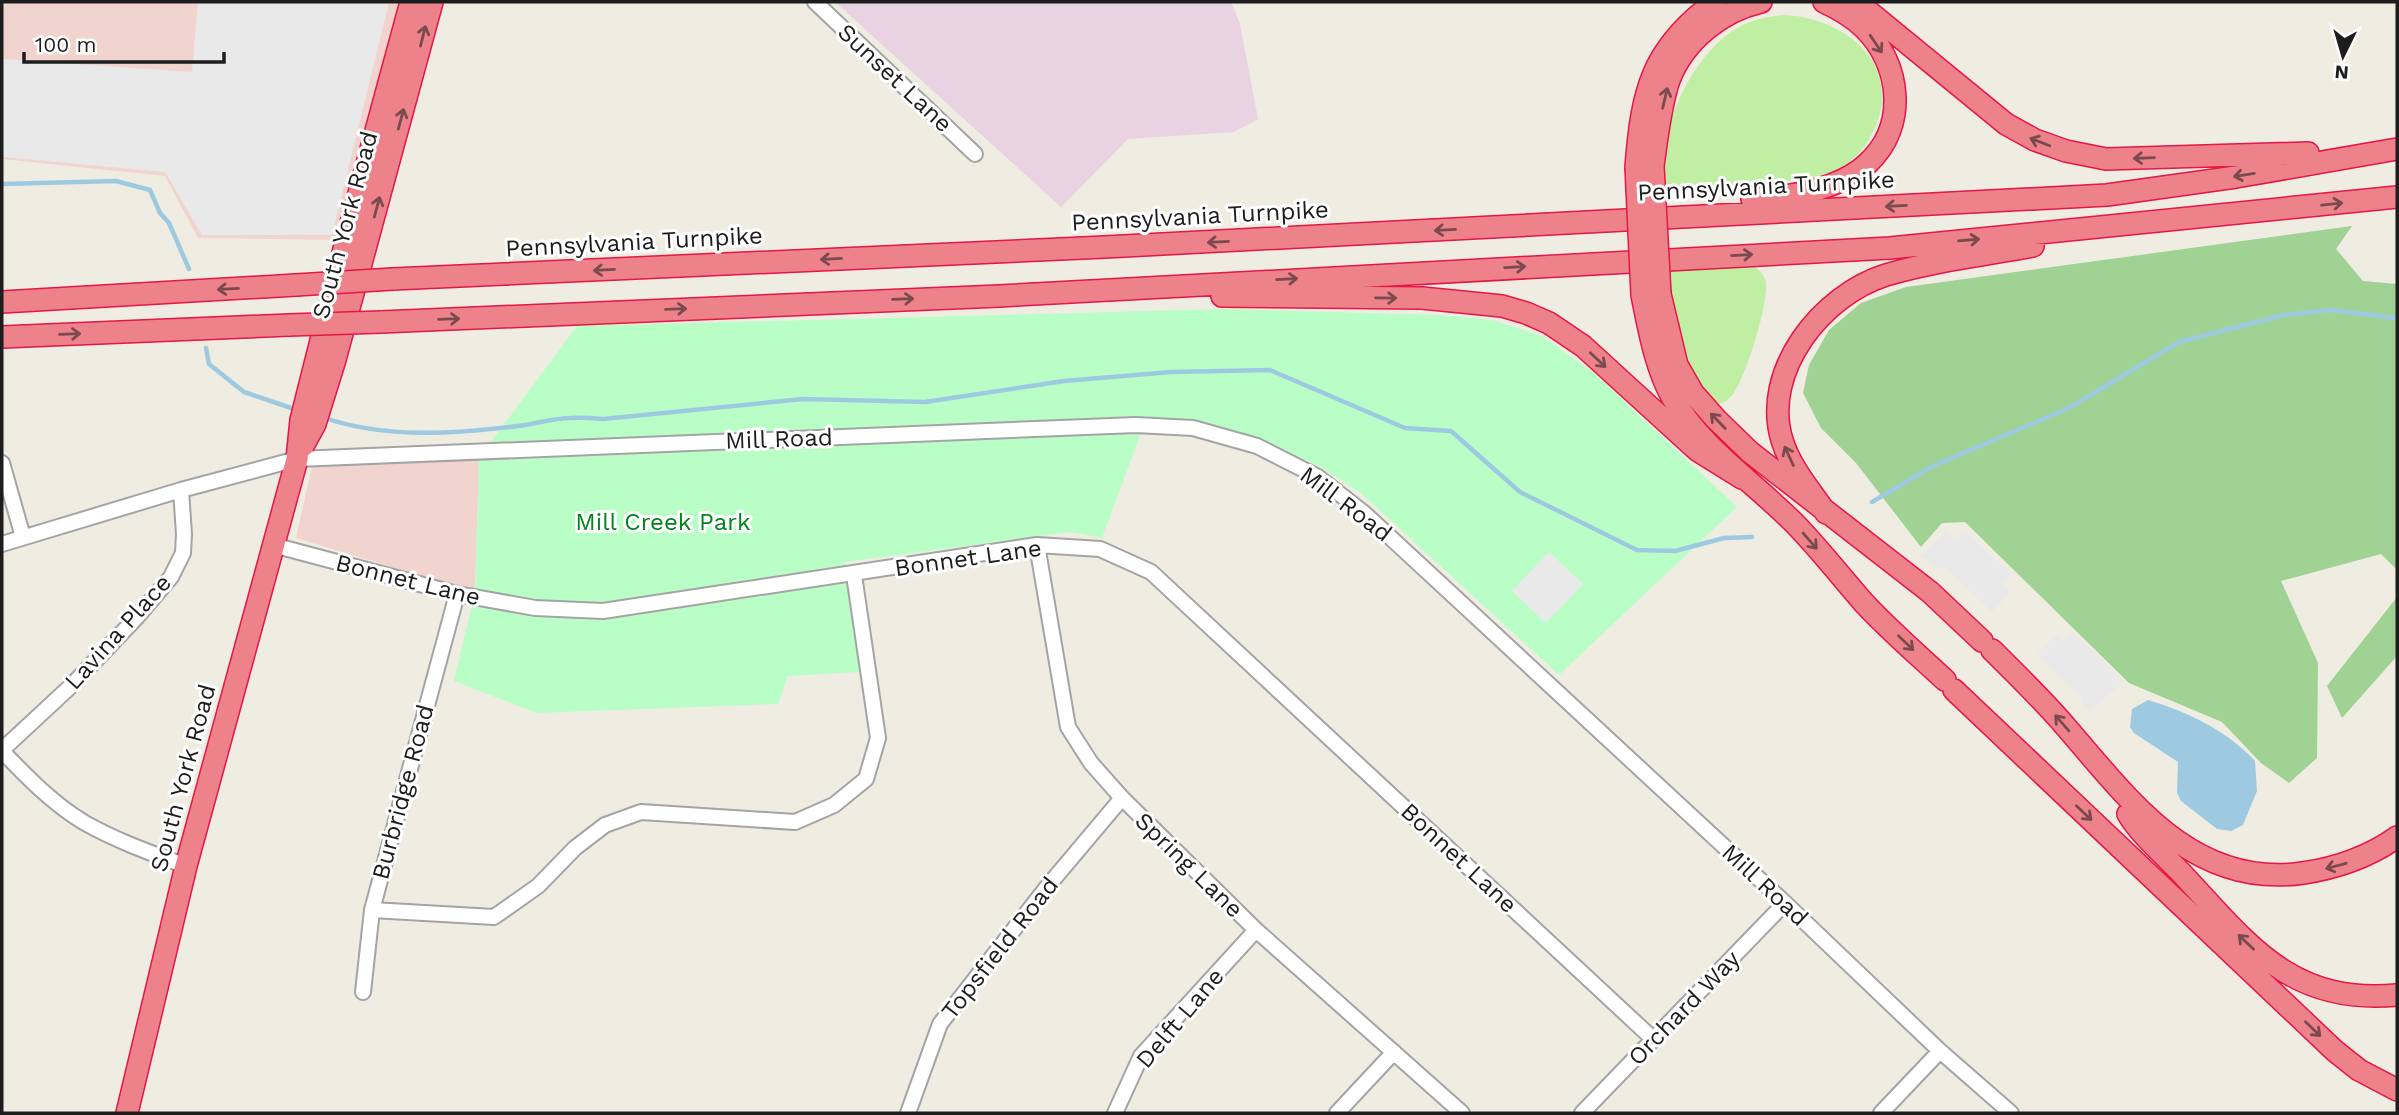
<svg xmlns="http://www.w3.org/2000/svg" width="2399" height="1115" font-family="'Work Sans',sans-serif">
	<rect width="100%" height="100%" fill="#efece2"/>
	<!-- commercial -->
	<path fill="#f2d4cf" d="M2,2H399L340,240L198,238L165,176L2,159Z
		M479,458L475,592L296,538L312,466Z"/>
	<!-- industrial -->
	<path fill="#e9d3e2" d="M835,2H1231L1240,24L1258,119L1234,132L1128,139L1061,207Z"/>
	<!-- grass -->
	<path fill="#c0eea3" d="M1786,15C1847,19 1905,66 1873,132C1865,149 1850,165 1832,172C1813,180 1789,180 1768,182C1733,186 1697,190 1662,194C1663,174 1663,153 1667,134C1677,94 1705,43 1743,25C1757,18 1771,16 1786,15Z
		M1754,266C1760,271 1765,275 1766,283C1768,306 1746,376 1733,394C1728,401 1722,404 1714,404L1690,373L1662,268Z"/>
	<!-- forest -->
	<path fill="#9fd293" d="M2352,226L2336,249L2363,281L2397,284V570L2381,554L2281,581L2318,663L2317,758L2289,783L2261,763L2222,722L2129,683L1965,522L1942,523L1921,547L1856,463L1821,428L1803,393L1809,365L1829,330L1861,303L1906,287Z
		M2397,597V656L2342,718L2327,686Z"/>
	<!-- park -->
	<path fill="#bafec7" d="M1224,309L1440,315L1493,320L1542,336L1594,373L1737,507L1559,675L1362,494L1321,467L1251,436L1209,424L1147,417L1102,538L1071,532L845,562L860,672L788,676L778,704L536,713L454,681L475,592L479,458L577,326Z"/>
	<!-- parking -->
	<path fill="#e9e9e9" d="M198,2H389L332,235H202L165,172L2,157V59L192,72Z
		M1946,531L1955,539L1964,531L2011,573L2001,584L2011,592L1992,612L1945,567L1939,570L1918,554H1923Z
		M1549,552L1583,584L1546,623L1512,591Z
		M2073,632L2123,682L2090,712L2081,702L2082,698L2037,654L2056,635L2064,642Z"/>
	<!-- water -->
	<path fill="#9ecae1" d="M2148,700C2186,711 2228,731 2255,761L2257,791L2243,825L2231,831L2217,829L2181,801L2177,793L2178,762L2134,733L2130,727L2132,709Z"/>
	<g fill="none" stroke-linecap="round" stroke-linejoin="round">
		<!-- stream -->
		<path stroke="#9ecae1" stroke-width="4.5" d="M2,184L116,181L150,190L160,213L169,223L189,269
			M206,348L209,364L244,392L297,410
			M322,417C384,439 453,434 518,426C535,424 553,418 571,418C581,417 592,418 603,419L803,399L925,402L1064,381L1171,372L1270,370L1405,428L1451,431L1520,492L1637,550L1675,551L1724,538L1752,537
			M1872,502L1933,466L2069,408L2179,342L2284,315L2331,310L2397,318"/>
		<!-- minor casing -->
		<g stroke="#a4a4a4" stroke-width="18">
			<path id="minor" d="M815,2L975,154
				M2,463L23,537
				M2,544L181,490L297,459L1136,425L1193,428L1257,446L1318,477L1364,513L1785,903L1940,1051L2011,1113
				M273,545L457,594L535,608L603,611L1037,545L1100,549L1151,572L1653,1039
				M1037,545L1068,727L1091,763L1122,798L1256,930L1462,1113
				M2,750L72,685L137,617L171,577L183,553L184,534L181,490
				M2,751C27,777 53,804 85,823C117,841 151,853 186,866
				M372,910L494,917L538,886L575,848L605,825L641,812L795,822L834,805L866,779L878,738L854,575
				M363,992L372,910L457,594
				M908,1113L940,1024L1047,887L1122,798
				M1115,1113L1141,1056L1256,930
				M1337,1113L1394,1052
				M1582,1113L1785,903
				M1881,1113L1940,1051"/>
		</g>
		<!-- highway casing -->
		<g stroke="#e61647" stroke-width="24">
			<path id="highway" d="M1857,2L2006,124L2035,140L2066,151L2106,159L2308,153
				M1653,166C1657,138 1660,107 1669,80C1684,41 1721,11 1761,2
				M1636,167C1642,91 1651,49 1715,2
				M1752,199C1790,197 1840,190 1868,163C1908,126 1901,64 1864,28C1852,16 1839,9 1824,2
				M393,279L1105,247L2107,195L2236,177L2397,149
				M1660,294L1677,365L1693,393L1716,419L1750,452L1930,592L1982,641
				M1642,295C1649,329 1655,366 1672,397C1702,450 1757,484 1798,527C1821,551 1842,578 1864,603C1889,630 1918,655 1945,680
				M1222,296L1422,298L1502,306L1526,313L1549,323L1583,346L1697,450L1742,478
				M2,302L296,285
				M381,322L999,296L1890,248L2397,197
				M2,337L289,325
				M303,446L315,424L334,363L432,2
				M1826,513C1810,490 1790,467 1782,440C1761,371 1822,295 1886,275C1933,261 1985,255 2033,246
				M1992,650C2017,675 2043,700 2066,727C2130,801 2193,889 2303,873C2337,868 2370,856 2397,837
				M1954,690L2335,1051L2359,1070L2397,1090
				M2128,814C2141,836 2168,858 2186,878C2250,947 2293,1005 2397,995
				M127,1113L186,866L297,459L301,420L345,245L411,2"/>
		</g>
		<!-- minor -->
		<use href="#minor" stroke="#fff" stroke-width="14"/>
		<!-- highway -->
		<use href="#highway" stroke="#ed828b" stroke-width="21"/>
		<!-- highway-bridge casing -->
		<g stroke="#e61647" stroke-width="24" stroke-linecap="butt">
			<path id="highway-bridge" d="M1653,166L1660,294
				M1636,167L1642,295
				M296,285L393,279
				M289,325L381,322"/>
		</g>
		<!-- highway-bridge -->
		<use href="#highway-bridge" stroke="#ed828b" stroke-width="21"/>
	</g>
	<!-- one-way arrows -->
	<defs><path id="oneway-shaft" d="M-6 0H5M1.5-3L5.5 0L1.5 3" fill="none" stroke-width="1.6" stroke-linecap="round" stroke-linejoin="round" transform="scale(1.75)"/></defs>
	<g stroke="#7b4a4e">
		<use href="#oneway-shaft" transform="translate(423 36) rotate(-76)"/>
		<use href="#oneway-shaft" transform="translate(1876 44) rotate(56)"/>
		<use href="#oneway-shaft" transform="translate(1665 98) rotate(-77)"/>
		<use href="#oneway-shaft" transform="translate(401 119) rotate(-75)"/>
		<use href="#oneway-shaft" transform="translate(2040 142) rotate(-159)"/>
		<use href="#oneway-shaft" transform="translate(2144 158) rotate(178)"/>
		<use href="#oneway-shaft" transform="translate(2244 175) rotate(171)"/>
		<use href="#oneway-shaft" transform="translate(2332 204) rotate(-6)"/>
		<use href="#oneway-shaft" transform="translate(1896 206) rotate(177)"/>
		<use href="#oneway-shaft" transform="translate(377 207) rotate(-75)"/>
		<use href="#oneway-shaft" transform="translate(1445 230) rotate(177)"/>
		<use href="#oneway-shaft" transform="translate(1969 240) rotate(-5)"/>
		<use href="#oneway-shaft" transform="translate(1218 242) rotate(177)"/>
		<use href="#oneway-shaft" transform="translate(1742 255) rotate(-3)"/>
		<use href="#oneway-shaft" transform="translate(831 259) rotate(177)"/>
		<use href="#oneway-shaft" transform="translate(1515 267) rotate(-3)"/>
		<use href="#oneway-shaft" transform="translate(604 270) rotate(177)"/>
		<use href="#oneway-shaft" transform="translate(1287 279) rotate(-3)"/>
		<use href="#oneway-shaft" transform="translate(228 289) rotate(177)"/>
		<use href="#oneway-shaft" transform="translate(1386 298) rotate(1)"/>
		<use href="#oneway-shaft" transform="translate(903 299) rotate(-2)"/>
		<use href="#oneway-shaft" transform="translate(676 309) rotate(-2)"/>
		<use href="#oneway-shaft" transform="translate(449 319) rotate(-2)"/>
		<use href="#oneway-shaft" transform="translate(70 334) rotate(-2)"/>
		<use href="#oneway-shaft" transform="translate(1598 360) rotate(43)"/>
		<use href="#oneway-shaft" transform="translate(1718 421) rotate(-134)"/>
		<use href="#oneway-shaft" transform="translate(1789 456) rotate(-115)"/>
		<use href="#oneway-shaft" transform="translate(1810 541) rotate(49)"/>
		<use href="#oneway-shaft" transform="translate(1906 643) rotate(44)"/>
		<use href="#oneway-shaft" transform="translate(2062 723) rotate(-131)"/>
		<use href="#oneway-shaft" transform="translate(2084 813) rotate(43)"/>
		<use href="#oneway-shaft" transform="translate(2336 866) rotate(165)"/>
		<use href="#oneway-shaft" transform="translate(2246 942) rotate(-136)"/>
		<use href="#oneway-shaft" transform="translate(2313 1029) rotate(44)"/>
	</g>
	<g text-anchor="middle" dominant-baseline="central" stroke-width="6" stroke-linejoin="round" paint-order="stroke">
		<!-- street labels -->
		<g font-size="24" fill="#1d1d1d" stroke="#fff">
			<text transform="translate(895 78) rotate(43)">Sunset Lane</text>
			<text transform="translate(1766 186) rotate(-3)">Pennsylvania Turnpike</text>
			<text transform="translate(1200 216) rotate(-3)">Pennsylvania Turnpike</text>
			<text transform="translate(345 225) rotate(-75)">South York Road</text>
			<text transform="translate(634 242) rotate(-3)">Pennsylvania Turnpike</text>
			<text transform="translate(779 439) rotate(-2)">Mill Road</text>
			<text transform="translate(1346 504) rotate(37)">Mill Road</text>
			<text transform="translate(968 558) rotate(-8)">Bonnet Lane</text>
			<text transform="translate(408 580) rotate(14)">Bonnet Lane</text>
			<text transform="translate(118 632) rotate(-48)">Lavina Place</text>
			<text transform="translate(183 778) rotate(-75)">South York Road</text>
			<text transform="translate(403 792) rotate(-75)">Burbridge Road</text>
			<text transform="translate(1459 858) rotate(43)">Bonnet Lane</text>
			<text transform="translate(1189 865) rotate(44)">Spring Lane</text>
			<text transform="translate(1765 885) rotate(43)">Mill Road</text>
			<text transform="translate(1000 948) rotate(-52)">Topsfield Road</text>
			<text transform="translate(1684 1008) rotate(-46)">Orchard Way</text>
			<text transform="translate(1180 1018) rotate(-50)">Delft Lane</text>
		</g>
		<!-- park labels -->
		<g font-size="24" fill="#03831b" stroke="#fff">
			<text x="663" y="522">Mill Creek Park</text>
		</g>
	</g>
	<!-- border -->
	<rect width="2399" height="1115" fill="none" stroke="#1d1d1d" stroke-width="7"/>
	<!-- north arrow -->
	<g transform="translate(2343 56) rotate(185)" stroke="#ffffff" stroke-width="5" paint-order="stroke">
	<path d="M0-5L12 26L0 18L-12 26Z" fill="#1d1d1d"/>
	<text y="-10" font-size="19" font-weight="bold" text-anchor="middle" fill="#1d1d1d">N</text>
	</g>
	<!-- scale -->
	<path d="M24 52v10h200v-10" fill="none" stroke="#1d1d1d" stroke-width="3.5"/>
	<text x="35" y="52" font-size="21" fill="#1d1d1d" stroke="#ffffff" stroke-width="5" paint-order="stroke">100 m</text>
</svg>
